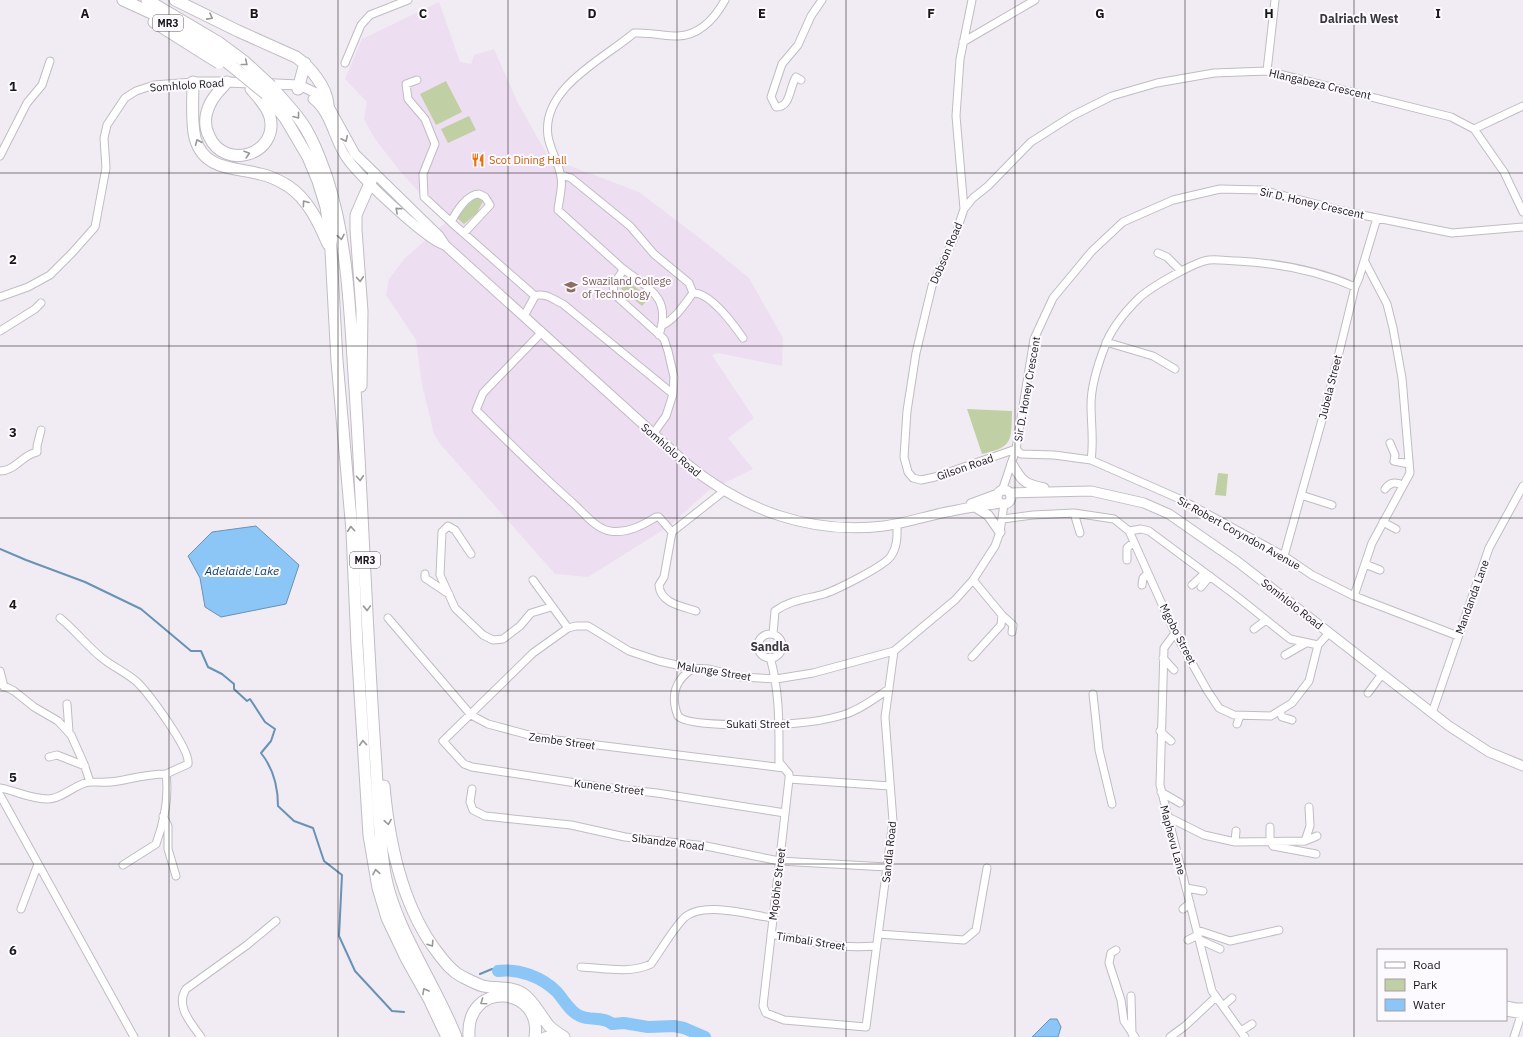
<svg xmlns="http://www.w3.org/2000/svg" width="1523" height="1037" font-family="'IBM Plex Sans',sans-serif">
	<rect width="100%" height="100%" fill="#f1ecf3"/>
	<!-- education -->
	<path fill="#eedef1" d="M439,2L460,62L471,64L474,55L494,49L517,101L549,158L639,192L701,239L749,278L783,338L782,366L718,353L712,355L754,418L728,438L753,469L708,491L668,527L588,577L555,574L441,445L434,434L422,385L416,340L386,295L389,279L405,258L446,222L399,170L375,139L364,119L367,102L345,79L362,39Z"/>
	<!-- green -->
	<path fill="#c0cfa4" d="M446,81L462,112L436,125L420,94Z
		M469,116L476,130L448,143L441,129Z
		M476,197L482,198L483,201L477,213L464,224L456,217Z
		M628,281L649,298L642,306L621,289Z
		M967,409L1012,411C1011,440 1014,447 982,454Z
		M1218,473L1228,474L1226,496L1215,495Z"/>
	<!-- water -->
	<path fill="#8bc6f6" stroke="#6992b4" d="M256,526L299,565L286,604L221,617L205,607L200,578L188,556L212,532Z
		M1050,1019H1057L1061,1027L1058,1037H1032Z"/>
	<g fill="none" stroke-linecap="round" stroke-linejoin="round">
		<!-- stream -->
		<path stroke="#6992b4" stroke-width="2" d="M0,549L26,560L85,582L141,609L191,651H201L208,667L222,674L234,684V689L247,701L250,699L265,722L275,729L271,741L261,753C273,768 278,788 278,806L294,821L313,828L324,861L342,875L339,936L355,971L392,1011L404,1012
			M480,974L492,969L498,971"/>
		<!-- river -->
		<path stroke="#8bc6f6" stroke-width="12" d="M498,971C518,968 542,977 557,992C564,1000 570,1012 580,1016C591,1021 603,1016 612,1024L624,1023L648,1027L674,1026L684,1028L705,1037"/>
		<!-- minor casing -->
		<g stroke="#c0bcc3" stroke-width="9">
			<path id="minor" d="M972,0L960,59L956,116L964,209L955,236L932,286L916,353L907,411L904,457L908,472L913,478L921,480L935,477L1016,449
				M963,42L1035,0
				M345,63L361,25L370,15L408,0
				M1267,71L1275,0
				M417,80L406,84L408,99L425,119L435,144L423,174L424,197L451,222L535,296
				M801,80L796,77C789,88 791,107 776,107L771,97L782,64L798,45L811,16L822,0
				M1474,129L1523,106
				M0,156L27,103L42,85L50,61
				M561,175L571,178L630,226L654,254L689,283L693,293C684,305 676,318 663,325
				M964,209L973,198L988,186L1031,142L1072,116L1112,96L1157,83L1214,73L1267,71L1451,117L1474,129L1504,172L1523,212
				M451,222C456,212 467,194 479,194L485,197L490,205L464,233
				M1158,253L1167,257L1181,271
				M622,268C649,289 672,297 659,335
				M693,293C710,292 734,325 743,338
				M0,297L28,287L50,275L72,253L95,227L106,168L104,138L107,125L125,98L136,91L154,85L193,82
				M524,316L535,296C545,292 554,300 563,304L673,394
				M0,331L35,309L41,303
				M542,332L483,393L476,410C508,442 540,474 574,504C584,513 596,529 610,531C627,534 643,525 656,517H659L672,532L724,491
				M1106,342L1153,356L1175,369
				M653,434L666,416L673,394L674,377L668,351L664,339L614,294L613,285L622,272V268L558,210C559,199 563,187 561,177C559,163 550,150 548,136C541,88 605,58 634,33C649,32 663,36 678,36C701,35 715,18 725,0
				M1390,443L1395,455L1394,461L1409,464
				M1016,449L1021,454L1054,455L1091,460L1182,500L1284,556L1312,575L1354,596L1458,636
				M1091,460C1094,441 1091,424 1091,405C1091,386 1098,364 1105,346C1111,329 1125,312 1138,299C1149,288 1194,262 1209,260C1218,259 1228,261 1237,261C1278,263 1317,270 1355,287
				M0,471C15,471 22,455 37,452V446L41,430
				M1385,489C1390,482 1395,482 1403,485
				M1002,491L1016,449L1034,339L1053,298L1092,251L1123,222L1173,200L1220,189L1262,190L1347,212L1452,233L1523,227
				M1301,495L1332,505
				M1074,513L1080,533
				M1003,519L1033,515L1074,513L1114,519L1129,531L1175,633L1207,690L1219,708L1234,715L1271,716L1292,703L1309,681L1318,645L1329,633
				M1383,522L1396,529
				M1129,531L1141,529L1149,531L1235,595L1290,639L1318,645
				M672,532L664,577L659,585C660,603 681,606 696,611
				M471,554L455,530L448,526L442,532L440,575L455,608L483,635L493,640L503,639L520,626L531,613L551,607
				M1284,556L1327,402L1355,287L1359,278L1377,218
				M1127,560V548L1134,542
				M1365,564L1380,570
				M425,574V578L449,594
				M533,580L568,628
				M1142,585L1143,578L1148,573
				M1192,585L1205,573
				M1201,587L1210,576
				M1354,596L1372,543L1410,473L1402,378L1393,328L1387,304L1365,262
				M1002,615L1013,625L1012,632
				M60,618C75,630 87,646 102,658C113,667 127,673 137,682C149,694 191,750 188,764L166,774
				M388,618L471,715L488,724L540,738L784,768
				M1254,629L1266,620
				M1175,633L1164,648L1160,785L1212,991L1245,1037
				M773,634L775,611C790,600 807,599 824,594C836,590 885,566 891,556C898,546 897,535 897,524
				M758 646a12 12 0 1 1 24 0a12 12 0 1 1-24 0Z
				M1285,655L1306,643
				M770,657C780,692 779,727 779,762L789,774V779L763,1006L766,1013L784,1020L866,1027L893,821L885,717L894,651
				M972,657L1001,625L1002,615L973,580
				M1163,658L1174,670
				M694,668C675,679 670,696 678,716C688,728 779,725 798,723C813,722 829,719 843,715C860,710 875,698 889,689
				M0,671L4,687
				M0,684L14,691L34,707L58,721L71,735L84,764L90,782
				M1368,693L1382,674
				M1093,694L1099,750L1112,804
				M67,704L69,732
				M1280,711L1282,717L1292,720
				M1432,713L1489,548L1523,486
				M1237,724L1240,716
				M1160,731L1171,741
				M49,757L57,755L85,766
				M789,779L890,786
				M0,788C17,791 30,799 48,799C62,799 78,782 90,782C99,782 108,783 118,781C134,778 149,774 166,774C169,796 164,822 156,844L123,865
				M472,789L470,802L473,810L485,816L571,825L625,837L706,846L779,861L887,867
				M1161,792L1180,803
				M0,795L134,1037
				M785,813L657,793L602,787L472,767L464,764L443,741L533,653L568,628L576,626H588L629,651L659,661L690,668L709,669L741,677L776,679L813,673L894,651L955,600L973,580L995,546L1000,532L1004,504
				M163,816L168,826V849L176,876
				M1166,816L1204,835L1235,842L1305,841L1310,826L1309,807
				M1270,827V841L1273,846L1316,854
				M1305,841L1317,836
				M1235,842L1236,831
				M1186,888L1203,891
				M21,909L38,864
				M1183,909L1190,903
				M1197,930L1230,941L1279,930
				M771,934C808,942 838,949 876,946
				M878,934L964,940L976,930L987,868
				M1188,940L1198,935
				M1200,940L1220,949
				M1116,950L1111,953L1109,963L1121,1000L1124,1021L1135,1037
				M581,967C604,968 630,974 651,964C661,950 671,932 683,919C701,900 749,915 773,918
				M1131,996L1132,1034
				M1506,1005L1516,1007H1523
				M1223,1006L1232,998
				M1506,1012L1523,1015
				M1241,1031L1252,1024
				M201,1037C191,1023 175,1006 186,989L247,945L276,921
				M1170,1037L1185,1026L1216,997
				M1514,1037L1523,1009"/>
		</g>
		<!-- major casing -->
		<g stroke="#c0bcc3" stroke-width="11">
			<path id="major" d="M193,82H227L299,85L316,93L328,105L355,154L439,236L445,245L687,464C743,510 811,535 884,526C907,523 929,515 952,511C968,507 984,506 1000,503
				M313,99C330,112 333,136 344,154C354,172 427,241 445,245
				M1012,464C1022,481 1024,484 1044,488
				M997 497a7 7 0 1 1 14 0a7 7 0 1 1-14 0Z
				M1010,493L1091,491L1144,503L1169,514L1238,562L1449,726L1489,752L1523,766
				M971,504L998,494
				M975,507L988,515L1000,532
				M544,1037L552,1035L562,1037"/>
		</g>
		<!-- highway casing -->
		<g stroke="#c0bcc3" stroke-width="13">
			<path id="highway" d="M123,0L158,16L211,49
				M147,0L218,42
				M175,0L238,31L296,57C310,67 327,87 328,105
				M154,22L203,53
				M193,82C193,99 191,122 195,138C204,171 235,167 260,174C270,176 280,181 288,186C308,199 319,223 328,244
				M227,82C221,89 214,95 210,104C205,114 204,126 209,136C225,172 279,154 270,117C267,106 258,97 251,89
				M271,86C280,96 289,106 297,116C311,133 320,158 327,178C349,246 350,319 355,389C363,514 367,640 376,765C378,802 379,838 385,874C394,927 436,985 456,1037
				M298,89L305,63
				M266,94L285,118L308,157L318,181L326,207L330,233L337,361L352,531L357,645L369,835L378,888L387,918L406,958L429,999L447,1037
				M361,386L362,311L356,230V215L374,174
				M384,786C389,843 402,906 437,952C444,961 451,971 461,976C467,979 476,984 483,986C496,989 511,986 522,993C534,1001 540,1015 549,1026C553,1030 559,1034 564,1037
				M469,1037C465,979 543,986 535,1037"/>
		</g>
		<!-- minor -->
		<use href="#minor" stroke="#fff" stroke-width="7"/>
		<!-- major -->
		<use href="#major" stroke="#fff" stroke-width="9"/>
		<!-- highway -->
		<use href="#highway" stroke="#fff" stroke-width="11"/>
		<!-- highway-bridge casing -->
		<g stroke="#c0bcc3" stroke-width="13" stroke-linecap="butt">
			<path id="highway-bridge" d="M218,42L245,62L271,86
				M211,49L266,94
				M203,53L219,63"/>
		</g>
		<!-- highway-bridge -->
		<use href="#highway-bridge" stroke="#fff" stroke-width="11"/>
	</g>
	<!-- one-way arrows -->
	<defs><path id="oneway-chevron" d="M-2-3.5L2.5 0L-2 3.5" fill="none" stroke-width="1.6" stroke-linecap="round" stroke-linejoin="round"/></defs>
	<g stroke="#989798">
		<use href="#oneway-chevron" transform="translate(210 17) rotate(28)"/>
		<use href="#oneway-chevron" transform="translate(245 63) rotate(39)"/>
		<use href="#oneway-chevron" transform="translate(297 116) rotate(52)"/>
		<use href="#oneway-chevron" transform="translate(345 139) rotate(64)"/>
		<use href="#oneway-chevron" transform="translate(198 142) rotate(-113)"/>
		<use href="#oneway-chevron" transform="translate(247 154) rotate(-16)"/>
		<use href="#oneway-chevron" transform="translate(305 203) rotate(-127)"/>
		<use href="#oneway-chevron" transform="translate(398 210) rotate(-138)"/>
		<use href="#oneway-chevron" transform="translate(341 237) rotate(79)"/>
		<use href="#oneway-chevron" transform="translate(360 279) rotate(86)"/>
		<use href="#oneway-chevron" transform="translate(360 478) rotate(86)"/>
		<use href="#oneway-chevron" transform="translate(351 529) rotate(-94)"/>
		<use href="#oneway-chevron" transform="translate(367 608) rotate(88)"/>
		<use href="#oneway-chevron" transform="translate(363 743) rotate(-94)"/>
		<use href="#oneway-chevron" transform="translate(388 822) rotate(81)"/>
		<use href="#oneway-chevron" transform="translate(376 872) rotate(-100)"/>
		<use href="#oneway-chevron" transform="translate(431 944) rotate(57)"/>
		<use href="#oneway-chevron" transform="translate(425 991) rotate(-119)"/>
		<use href="#oneway-chevron" transform="translate(483 1002) rotate(145)"/>
	</g>
	<!-- grid -->
	<path fill="none" stroke="#19171a" stroke-width="1" stroke-opacity="0.55" d="M169,0V1037M338,0V1037M508,0V1037M677,0V1037M846,0V1037M1015,0V1037M1185,0V1037M1354,0V1037M0,173H1523M0,346H1523M0,518H1523M0,691H1523M0,864H1523"/>
	<!-- icons -->
	<defs>
		<g id="restaurant-bare" transform="scale(1.08)"><path d="M-5-6h1v4h1v-4h1v4h1v-4h1v5L-1.5 .5V6h-2V.5L-5-1ZM5-6V6H3V1.5H1.5Q1.5-4 5-6Z" fill="#e8710a" stroke="#fdfaff" stroke-width="2.5" paint-order="stroke"/></g>
		<g id="university-bare" transform="scale(1.08)"><path d="M0-5L7-2L0 1L-7-2ZM-4 1L0 2.5L4 1V4Q0 6-4 4Z" fill="#8d6e63" stroke="#fdfaff" stroke-width="2.5" paint-order="stroke"/></g>
	</defs>
	<g fill-rule="evenodd">
		<use href="#restaurant-bare" x="478" y="160"/>
		<use href="#university-bare" x="571" y="287"/>
	</g>
	<g text-anchor="middle" dominant-baseline="central" stroke-width="4" stroke-linejoin="round" paint-order="stroke">
		<!-- shield labels -->
		<g fill="#fdfaff" stroke="#5d5b5f" stroke-width="1">
			<rect x="153" y="15" width="30" height="16" rx="3"/>
			<rect x="350" y="552" width="30" height="16" rx="3"/>
		</g>
		<g font-size="10" font-weight="bold" fill="#19171a">
			<text x="168" y="23">MR3</text>
			<text x="365" y="560">MR3</text>
		</g>
		<!-- street labels -->
		<g font-size="11" fill="#19171a" stroke="#fdfaff">
			<text transform="translate(1320 84) rotate(13)">Hlangabeza Crescent</text>
			<text transform="translate(187 85) rotate(-4)">Somhlolo Road</text>
			<text transform="translate(1312 203) rotate(13)">Sir D. Honey Crescent</text>
			<text transform="translate(946 253) rotate(-67)">Dobson Road</text>
			<text transform="translate(1330 387) rotate(-76)">Jubela Street</text>
			<text transform="translate(1027 389) rotate(-80)">Sir D. Honey Crescent</text>
			<text transform="translate(671 450) rotate(41)">Somhlolo Road</text>
			<text transform="translate(965 467) rotate(-19)">Gilson Road</text>
			<text transform="translate(1239 533) rotate(29)">Sir Robert Coryndon Avenue</text>
			<text transform="translate(1472 597) rotate(-70)">Mandanda Lane</text>
			<text transform="translate(1292 604) rotate(38)">Somhlolo Road</text>
			<text transform="translate(1178 634) rotate(63)">Mgobo Street</text>
			<text transform="translate(714 671) rotate(9)">Malunge Street</text>
			<text x="758" y="724">Sukati Street</text>
			<text transform="translate(562 741) rotate(8)">Zembe Street</text>
			<text transform="translate(609 787) rotate(7)">Kunene Street</text>
			<text transform="translate(1173 840) rotate(75)">Maphevu Lane</text>
			<text transform="translate(668 842) rotate(7)">Sibandze Road</text>
			<text transform="translate(889 852) rotate(-84)">Sandla Road</text>
			<text transform="translate(777 884) rotate(-83)">Mqobhe Street</text>
			<text transform="translate(811 941) rotate(9)">Timbali Street</text>
		</g>
		<!-- food labels -->
		<g font-size="11" fill="#c56008" stroke="#fdfaff" text-anchor="start">
			<text x="489" y="160">Scot Dining Hall</text>
		</g>
		<!-- education labels -->
		<g font-size="11" fill="#785e54" stroke="#fdfaff" text-anchor="start">
			<text x="582" y="281">Swaziland College<tspan x="582" dy="13">of Technology</tspan></text>
		</g>
		<!-- neighbourhood labels -->
		<g font-size="12" font-weight="bold" fill="#3b383d" stroke="#fdfaff">
			<text x="1359" y="18">Dalriach West</text>
			<text x="770" y="646">Sandla</text>
		</g>
		<!-- water labels -->
		<g font-size="12" font-style="italic" fill="#0c3a59" stroke="#fdfaff">
			<text x="242" y="570">Adelaide Lake</text>
		</g>
	</g>
	<g font-size="13" text-anchor="middle" font-weight="bold" fill="#19171a" stroke="#fdfaff" stroke-width="4" stroke-linejoin="round" paint-order="stroke">
		<text x="85" y="18">A</text>
		<text x="254" y="18">B</text>
		<text x="423" y="18">C</text>
		<text x="592" y="18">D</text>
		<text x="762" y="18">E</text>
		<text x="931" y="18">F</text>
		<text x="1100" y="18">G</text>
		<text x="1269" y="18">H</text>
		<text x="1438" y="18">I</text>
		<text x="13" y="91">1</text>
		<text x="13" y="264">2</text>
		<text x="13" y="437">3</text>
		<text x="13" y="609">4</text>
		<text x="13" y="782">5</text>
		<text x="13" y="955">6</text>
	</g>
	<!-- legend -->
	<rect x="1377" y="949" width="130" height="72" fill="#fdfaff" stroke="#a29fa3"/>
	<rect x="1385" y="962" width="20" height="6" fill="#ffffff" stroke="#a29fa3"/>
	<text x="1413" y="969" font-size="12" fill="#19171a">Road</text>
	<rect x="1385" y="979" width="20" height="12" fill="#c0cfa4" stroke="#a29fa3"/>
	<text x="1413" y="989" font-size="12" fill="#19171a">Park</text>
	<rect x="1385" y="999" width="20" height="12" fill="#8bc6f6" stroke="#a29fa3"/>
	<text x="1413" y="1009" font-size="12" fill="#19171a">Water</text>
</svg>
